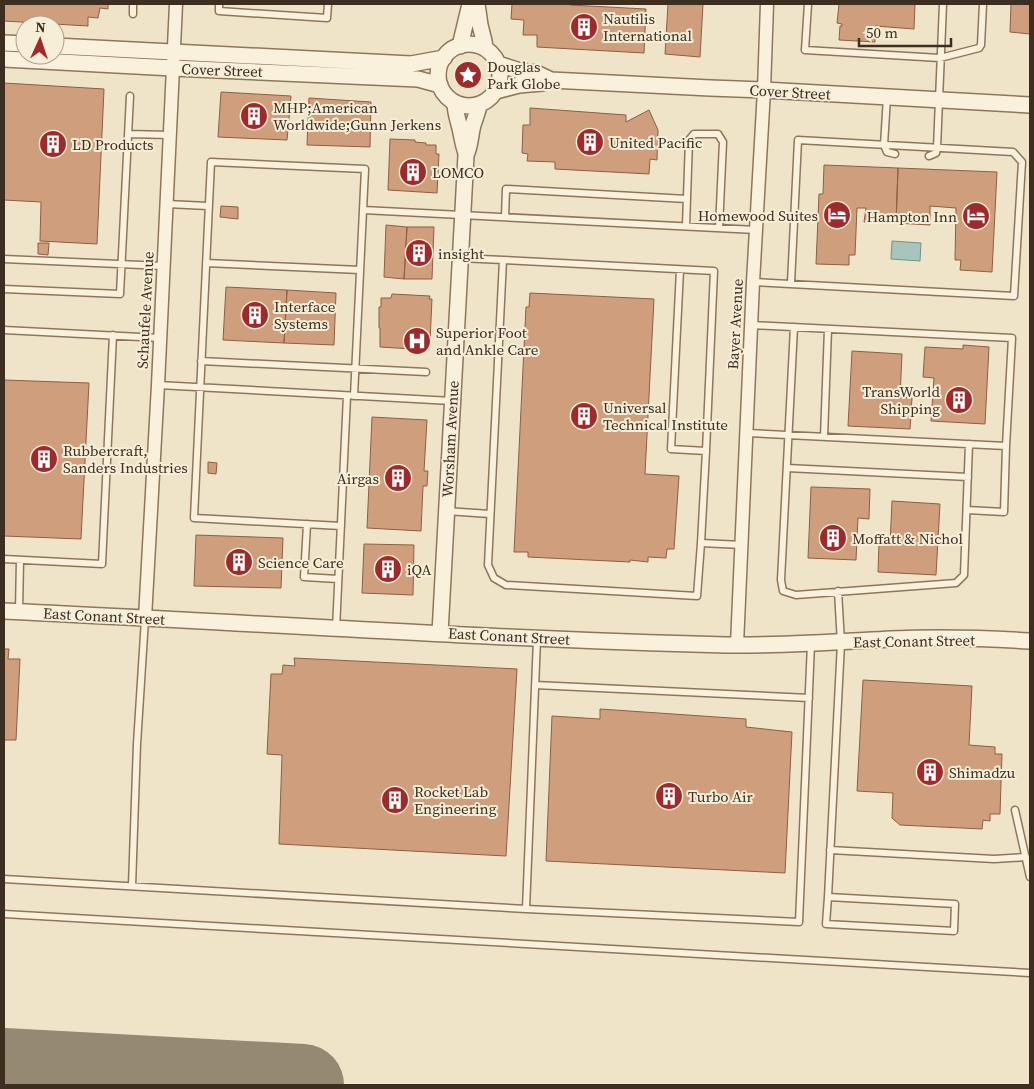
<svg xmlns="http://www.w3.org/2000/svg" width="1034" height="1089" font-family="'Source Serif 4',serif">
	<rect width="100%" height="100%" fill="#f0e4c8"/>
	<!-- water -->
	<path fill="#a9c4bc" stroke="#6f938a" d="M892,241L921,243L920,261L891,259Z"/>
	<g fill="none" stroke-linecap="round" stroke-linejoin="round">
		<!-- runway -->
		<path stroke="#968974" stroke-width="82" d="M4,1069L303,1085"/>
	</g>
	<!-- building -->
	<path fill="#cf9f7d" stroke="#8d5f41" d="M4,4H108V9L100,8L98,18L88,17V26L4,21Z
		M512,4H570V5L646,9L644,53L537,47V35H523L524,20L511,19Z
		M668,4H703L700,57L665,54Z
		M839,4H915L914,29L875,26V42L839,40L840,26H842V24L837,23Z
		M1011,4H1030V34L1010,32Z
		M4,83L104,89L97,244L40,241L41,202L4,200Z
		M221,92L291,96L287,140L218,137Z
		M309,98L371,102L370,147L307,145Z
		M530,108L626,115V122L649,110L658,130L657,160L650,159L649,174L555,169V162L527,161L528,154L522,153L523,125H530Z
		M390,139L415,140V142L426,143V145H436V154H439L437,193L388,190Z
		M824,165L898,168L896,223L864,222L866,208H857L855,255H849V265L816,264L819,194H823Z
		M898,168L997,172L992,272L960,270L961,260H955L956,208L930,206V225L896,223Z
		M221,206L238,207V219L220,217Z
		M386,225L407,227L404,279L384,277Z
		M407,227H434L432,279H404Z
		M38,243H49L48,255L38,254Z
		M226,287L287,290L284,343L223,340Z
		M287,290L336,293L334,345L284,343Z
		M530,293L654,299L645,474L679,476L674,549H667L666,558L648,557V562L630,560V562L528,557V552H514L526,307H529Z
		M392,294L430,296L429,299H432L430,342H428V350L380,347V328H379V307H381V298H391Z
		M963,345L989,347L985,424L931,421L934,378L923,377L925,347L963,349Z
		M852,351L902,354L900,397L912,398L910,429L848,426Z
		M4,380L89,383L81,539L4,536Z
		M372,417L427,420L424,471H428L427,486H423L421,531L367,528Z
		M208,462L217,463L216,474L208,473Z
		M811,487L870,489L869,519L858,518L856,560L808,558Z
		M892,501L940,504L936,575L878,572L879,543L890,544Z
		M196,535L283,538L281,588L194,586Z
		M364,544L414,545L413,595L362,593Z
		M4,649H9L8,659H20L16,740H4Z
		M294,658L517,669L506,856L279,844L282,755L267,754L271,674H282L283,665L295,666Z
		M863,680L972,686L969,745L995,747V754H1002L1000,814H990V821L983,820L982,829L900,825L892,818L893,793L857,791Z
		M600,709L746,719V727L792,732L785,873L546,861L552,716L600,719Z"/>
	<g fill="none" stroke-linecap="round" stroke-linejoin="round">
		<!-- service casing -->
		<g stroke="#8d765c" stroke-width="9">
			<path id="service" d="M219,4V11L327,18L328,4
				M808,4L805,50L940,58L979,48L981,45L983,4
				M133,14V4
				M887,97L884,145L887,152L895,154
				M128,134L170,135
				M929,156L936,153L937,148L943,4
				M167,204L208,206
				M363,210L756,230
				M505,217L506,189L687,199
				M686,226L689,140L694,134H718L723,142L719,228
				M460,258L503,260
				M4,259L164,266
				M206,263L360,270
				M680,270L671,449L706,451
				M753,282L1014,296L1022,162L1013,152L798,140L791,283
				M4,289L120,294L130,96
				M794,327L781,580L783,591L796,595L956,583L964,575L969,444
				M4,330L160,338
				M201,361L426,372
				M158,385L452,401
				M747,433L1006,446L1012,338L751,325
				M824,437L828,329
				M787,468L968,477
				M967,510L1004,512L1006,446
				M446,511L490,514
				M307,524L304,577L338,579
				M341,526L194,518L211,162L365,169L354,396
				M701,543L706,451L714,271L503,260L488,565L494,578L506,585L697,596L701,543L742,545
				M4,559L102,564L113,335
				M19,611L20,560
				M336,629L347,396
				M535,685L809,698
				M1015,810L1030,877
				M830,850L994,859L1026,857
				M4,879L526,909L537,639
				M132,886L137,744L145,619
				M828,897L826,924L954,931L955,904L828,897L841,643L838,591
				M526,909L799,922L811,644
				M4,914L1030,973"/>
		</g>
		<!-- minor casing -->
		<g stroke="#8d765c" stroke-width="15">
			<path id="minor" d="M145,618L158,385L176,4
				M737,645L753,282L764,90L767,4"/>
		</g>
		<!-- tertiary casing -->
		<g stroke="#8d765c" stroke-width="18">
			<path id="tertiary" d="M477,4L480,25L484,41L485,48
				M4,43L25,44
				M438 75a31 31 0 1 1 62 0a31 31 0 1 1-62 0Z
				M55,46L411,64L444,58
				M460,46L470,4
				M4,59L173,68L418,79L440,85
				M498,64L520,71L536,73L551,80L710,88L764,90L1030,105
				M496,91L519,85L542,83L551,80
				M455,103C455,112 458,120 460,128C462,137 463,145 466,153
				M4,611C244,622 485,639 726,645C781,646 836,642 891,639C937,637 984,638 1030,641
				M440,633L466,155C471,144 470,136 473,125C475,118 478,112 479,105"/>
		</g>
		<!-- service -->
		<use href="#service" stroke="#faf1dc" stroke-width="6"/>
		<!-- minor -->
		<use href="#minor" stroke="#faf1dc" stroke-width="12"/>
		<!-- tertiary -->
		<use href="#tertiary" stroke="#faf1dc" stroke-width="15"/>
	</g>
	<!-- icons -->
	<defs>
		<g id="building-disc" transform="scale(1.4375)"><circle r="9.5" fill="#9e2a2b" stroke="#f7eed8"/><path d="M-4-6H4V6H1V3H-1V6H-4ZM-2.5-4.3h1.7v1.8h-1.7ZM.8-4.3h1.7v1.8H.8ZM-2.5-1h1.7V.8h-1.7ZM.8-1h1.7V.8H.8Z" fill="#fff"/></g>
		<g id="sight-disc" transform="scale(1.4375)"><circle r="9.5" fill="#9e2a2b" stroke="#f7eed8"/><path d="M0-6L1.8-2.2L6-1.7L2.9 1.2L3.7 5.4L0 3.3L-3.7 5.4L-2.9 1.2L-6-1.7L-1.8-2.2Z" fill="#fff"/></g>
		<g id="hotel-disc" transform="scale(1.4375)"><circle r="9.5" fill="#9e2a2b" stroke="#f7eed8"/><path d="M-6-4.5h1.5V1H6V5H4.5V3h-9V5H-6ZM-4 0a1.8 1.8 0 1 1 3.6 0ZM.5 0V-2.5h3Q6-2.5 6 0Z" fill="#fff"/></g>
		<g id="hospital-disc" transform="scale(1.4375)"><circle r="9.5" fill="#9e2a2b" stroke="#f7eed8"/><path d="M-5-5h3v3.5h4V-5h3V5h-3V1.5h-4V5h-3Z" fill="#fff"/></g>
	</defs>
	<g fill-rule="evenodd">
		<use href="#building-disc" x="584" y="27"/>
		<use href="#sight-disc" x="468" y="75"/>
		<use href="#building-disc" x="254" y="116"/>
		<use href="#building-disc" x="590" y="142"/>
		<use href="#building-disc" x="53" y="144"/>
		<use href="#building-disc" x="413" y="172"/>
		<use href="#hotel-disc" x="837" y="215"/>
		<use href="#hotel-disc" x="976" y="216"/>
		<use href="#building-disc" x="419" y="253"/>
		<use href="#building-disc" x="255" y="315"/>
		<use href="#hospital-disc" x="417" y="341"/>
		<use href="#building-disc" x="959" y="400"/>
		<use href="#building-disc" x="584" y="416"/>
		<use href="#building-disc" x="44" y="459"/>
		<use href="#building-disc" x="398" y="478"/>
		<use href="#building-disc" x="833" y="538"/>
		<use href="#building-disc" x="239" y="562"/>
		<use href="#building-disc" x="388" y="569"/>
		<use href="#building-disc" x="930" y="772"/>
		<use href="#building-disc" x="669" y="796"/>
		<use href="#building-disc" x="395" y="800"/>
	</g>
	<g text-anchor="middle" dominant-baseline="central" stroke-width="4" stroke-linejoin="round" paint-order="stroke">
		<!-- poi labels -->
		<g font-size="15" fill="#3d2e20" stroke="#f7eed8" text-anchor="start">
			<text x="603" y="18">Nautilis<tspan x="603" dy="17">International</tspan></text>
			<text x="487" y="66">Douglas<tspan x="487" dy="17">Park Globe</tspan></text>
			<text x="273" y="107">MHP;American<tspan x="273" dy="17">Worldwide;Gunn Jerkens</tspan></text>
			<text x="609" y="142">United Pacific</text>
			<text x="72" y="144">LD Products</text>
			<text x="432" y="172">LOMCO</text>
			<text x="818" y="215" text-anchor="end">Homewood Suites</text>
			<text x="957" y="216" text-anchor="end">Hampton Inn</text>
			<text x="438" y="253">insight</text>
			<text x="274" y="306">Interface<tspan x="274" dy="17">Systems</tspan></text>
			<text x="436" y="332">Superior Foot<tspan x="436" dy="17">and Ankle Care</tspan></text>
			<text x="940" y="391" text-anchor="end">TransWorld<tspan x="940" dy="17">Shipping</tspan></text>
			<text x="603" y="407">Universal<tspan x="603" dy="17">Technical Institute</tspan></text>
			<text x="63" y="450">Rubbercraft,<tspan x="63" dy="17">Sanders Industries</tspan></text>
			<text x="379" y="478" text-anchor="end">Airgas</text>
			<text x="852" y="538">Moffatt &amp; Nichol</text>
			<text x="258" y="562">Science Care</text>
			<text x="407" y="569">iQA</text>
			<text x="949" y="772">Shimadzu</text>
			<text x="414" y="791">Rocket Lab<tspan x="414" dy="17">Engineering</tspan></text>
			<text x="688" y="796">Turbo Air</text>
		</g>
		<!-- street labels -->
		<g font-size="15" fill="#3d2e20" stroke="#f7eed8">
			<text transform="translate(222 70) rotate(2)">Cover Street</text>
			<text transform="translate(790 92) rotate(3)">Cover Street</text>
			<text transform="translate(145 310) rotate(-87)">Schaufele Avenue</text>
			<text transform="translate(735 324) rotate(-87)">Bayer Avenue</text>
			<text transform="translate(450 439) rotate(-87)">Worsham Avenue</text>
			<text transform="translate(104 616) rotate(3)">East Conant Street</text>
			<text transform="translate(509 636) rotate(3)">East Conant Street</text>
			<text transform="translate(914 641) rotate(-1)">East Conant Street</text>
		</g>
	</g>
	<!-- border -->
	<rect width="1034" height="1089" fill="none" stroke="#3d2e20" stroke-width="10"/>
	<!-- north arrow -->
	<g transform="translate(40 40) rotate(3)"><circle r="24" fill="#f7eed8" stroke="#ada18e"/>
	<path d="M0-4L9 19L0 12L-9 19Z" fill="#9e2a2b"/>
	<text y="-8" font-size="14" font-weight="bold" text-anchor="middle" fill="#3d2e20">N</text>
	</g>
	<!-- scale -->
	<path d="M859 38v8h92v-8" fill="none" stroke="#3d2e20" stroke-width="2.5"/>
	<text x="866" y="38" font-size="15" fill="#3d2e20" stroke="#f7eed8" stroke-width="4" paint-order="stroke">50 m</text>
</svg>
